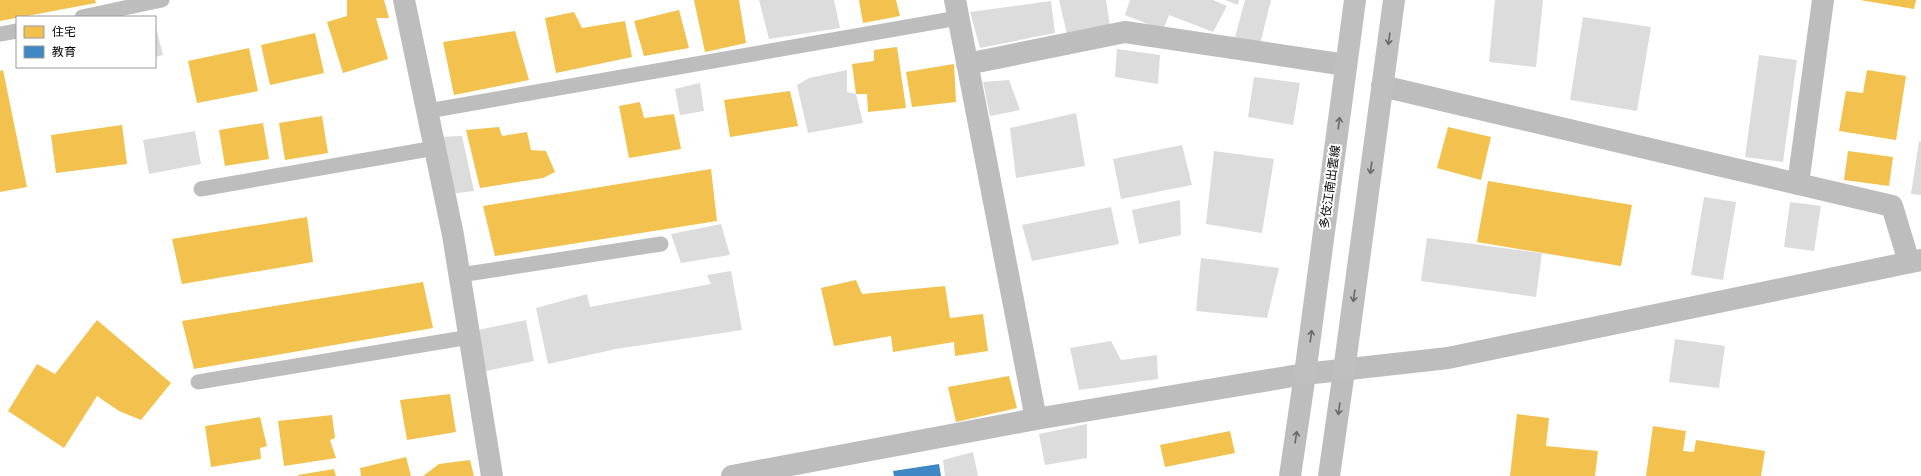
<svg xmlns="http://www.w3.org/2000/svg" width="1921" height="476" font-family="Raleway,'Noto Sans JP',sans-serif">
	<rect width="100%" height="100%" fill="#fff"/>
	<!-- homes -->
	<path fill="#f2c14e" d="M0,0H95L96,3L0,21Z
		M347,0H384L389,18H376L388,59L343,73L327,22L347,16Z
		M694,0H739L746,43L705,52Z
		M859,0H896L900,16L863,23Z
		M1860,0H1916L1914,9Z
		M679,10L689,48L644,56L634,21Z
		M574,12L582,28L625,21L632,57L556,73L545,18Z
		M515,31L529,80L454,95L443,42Z
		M315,33L324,73L270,85L261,45Z
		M897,47L906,108L868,112L867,94H856L852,64L874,61V50Z
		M249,48L258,91L197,103L188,61Z
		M954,64L956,102L912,107L906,72Z
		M3,70L27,187L0,192V71Z
		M1867,70L1906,76L1896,140L1839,131L1846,91L1863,93Z
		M790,91L798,126L730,137L724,100Z
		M640,102L644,118L674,114L681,149L629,158L619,106Z
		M322,116L328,153L285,160L279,123Z
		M263,123L269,159L225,166L219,130Z
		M122,125L127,164L56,173L51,135Z
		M499,127L502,136L527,132L531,150L546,151L555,172L543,178L480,188L466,130Z
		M1448,127L1491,137L1481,180L1437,168Z
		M1848,151L1893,157L1889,186L1844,180Z
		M711,169L717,221L495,256L483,206Z
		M1488,181L1632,205L1621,266L1477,242Z
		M307,217L313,262L182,284L172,239Z
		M856,280L862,294L945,286L950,318L983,314L988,351L955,356L954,342L893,352L891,336L834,346L821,288Z
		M423,282L433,328L194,369L182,321Z
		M97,320L171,383L141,420L119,411L97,396L64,448L8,411L37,364L55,374Z
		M1009,376L1017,408L956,422L948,387Z
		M450,394L456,432L407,440L400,400Z
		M1517,414L1549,418L1546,446L1598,451L1595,476H1510Z
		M332,415L335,438L330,440L336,458L284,466L278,421Z
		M260,417L267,446L260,448L261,459L211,467L205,426Z
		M1653,426L1686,431L1683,451L1694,452L1696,440L1765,451L1761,476H1646Z
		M1230,431L1235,453L1165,467L1160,445Z
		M406,457L411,476H361L360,468Z
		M470,460L474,476H423L439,464Z
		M334,469L336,476H298V475Z"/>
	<!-- schools -->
	<path fill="#3f88c5" d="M939,464L941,476H894L893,471Z"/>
	<!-- building -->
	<path fill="#dcdcdc" d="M759,0H834L840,28L769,39Z
		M1059,0H1106L1110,26L1067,34Z
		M1130,0H1213L1227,6L1213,32L1169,15L1163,30L1125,15Z
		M1225,0H1239L1238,5Z
		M1245,0H1271L1260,44L1235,37Z
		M1495,0H1543L1536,67L1489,62Z
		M1051,1L1055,33L980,48L970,12Z
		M1583,17L1651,27L1637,111L1570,100Z
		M155,24L163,55L155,57Z
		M1117,49L1160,55L1158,84L1115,77Z
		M1759,55L1797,60L1783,162L1745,157Z
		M847,70V92L856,94L863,123L808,133L797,85L809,78Z
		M1254,77L1300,83L1293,125L1248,117Z
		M1009,80L1020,110L990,116L983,82Z
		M700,83L704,111L680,115L675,89Z
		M1076,113L1085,166L1016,178L1010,128Z
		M195,131L201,164L149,174L143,140Z
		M462,136L474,191L451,194L439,137Z
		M1919,141L1921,142V195L1911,194Z
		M1182,145L1192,185L1121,199L1113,159Z
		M1214,151L1274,159L1262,233L1206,224Z
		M1704,197L1736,202L1723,280L1691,275Z
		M1180,200L1181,235L1139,244L1132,210Z
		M1790,202L1821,206L1814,251L1784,247Z
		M1111,207L1119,244L1032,261L1022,225Z
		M721,224L730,255L681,263L671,234Z
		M1427,238L1542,253L1536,297L1421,281Z
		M1201,258L1279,268L1267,318L1196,311Z
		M731,271L742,330L616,349L548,364L536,308L587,294L590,307L711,284L707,275Z
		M526,320L534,361L486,371L478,330Z
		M1675,339L1725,346L1719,388L1669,382Z
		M1111,341L1121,360L1157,355L1158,379L1079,390L1070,348Z
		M1087,424V458L1045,465L1039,434Z
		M973,452L978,476H945L943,460Z"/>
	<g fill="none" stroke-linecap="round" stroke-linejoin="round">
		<!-- service -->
		<path stroke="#bdbdbd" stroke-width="15" d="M82,17L162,0
			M0,34L17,31
			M428,111L958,18
			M201,189L435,148
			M460,275L661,244
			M198,382L470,337"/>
		<!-- minor -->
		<path stroke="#bdbdbd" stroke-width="22" d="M404,0L453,235L492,476
			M955,0L1036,419
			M967,64L1125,32L1346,65
			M1382,86L1892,206L1909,262
			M1798,184L1823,0
			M732,476L1036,419L1305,374"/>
		<!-- tertiary -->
		<path stroke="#bdbdbd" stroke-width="22" d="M1290,476L1305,374L1448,358L1921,260
			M1329,476L1344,371"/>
		<!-- secondary -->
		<path stroke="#bfbfbf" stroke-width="22" d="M1344,371L1394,0
			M1305,374L1355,0"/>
	</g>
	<!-- one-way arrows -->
	<defs><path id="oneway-shaft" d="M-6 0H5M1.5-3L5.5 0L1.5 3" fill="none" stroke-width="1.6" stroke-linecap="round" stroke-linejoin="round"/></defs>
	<g stroke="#696969">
		<use href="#oneway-shaft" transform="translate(1389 39) rotate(98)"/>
		<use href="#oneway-shaft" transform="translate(1339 123) rotate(-82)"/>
		<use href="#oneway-shaft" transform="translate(1371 168) rotate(98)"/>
		<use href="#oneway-shaft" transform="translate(1354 296) rotate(98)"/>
		<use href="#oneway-shaft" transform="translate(1311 336) rotate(-82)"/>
	</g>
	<g stroke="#686868">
		<use href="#oneway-shaft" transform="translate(1339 409) rotate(98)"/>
		<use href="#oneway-shaft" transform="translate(1296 437) rotate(-81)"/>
	</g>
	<g text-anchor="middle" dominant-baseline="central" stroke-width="4" stroke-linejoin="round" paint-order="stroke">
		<!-- street labels -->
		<g font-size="12" fill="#000" stroke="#fff">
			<text transform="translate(1330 187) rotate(-82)">多伎江南出雲線</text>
		</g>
	</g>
	<!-- legend -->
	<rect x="16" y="16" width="140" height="52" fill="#ffffff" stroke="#999999"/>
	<rect x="24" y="26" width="20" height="12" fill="#f2c14e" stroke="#999999"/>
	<text x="52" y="36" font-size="12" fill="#000000">住宅</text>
	<rect x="24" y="46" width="20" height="12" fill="#3f88c5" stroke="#999999"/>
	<text x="52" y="56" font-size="12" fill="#000000">教育</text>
</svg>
